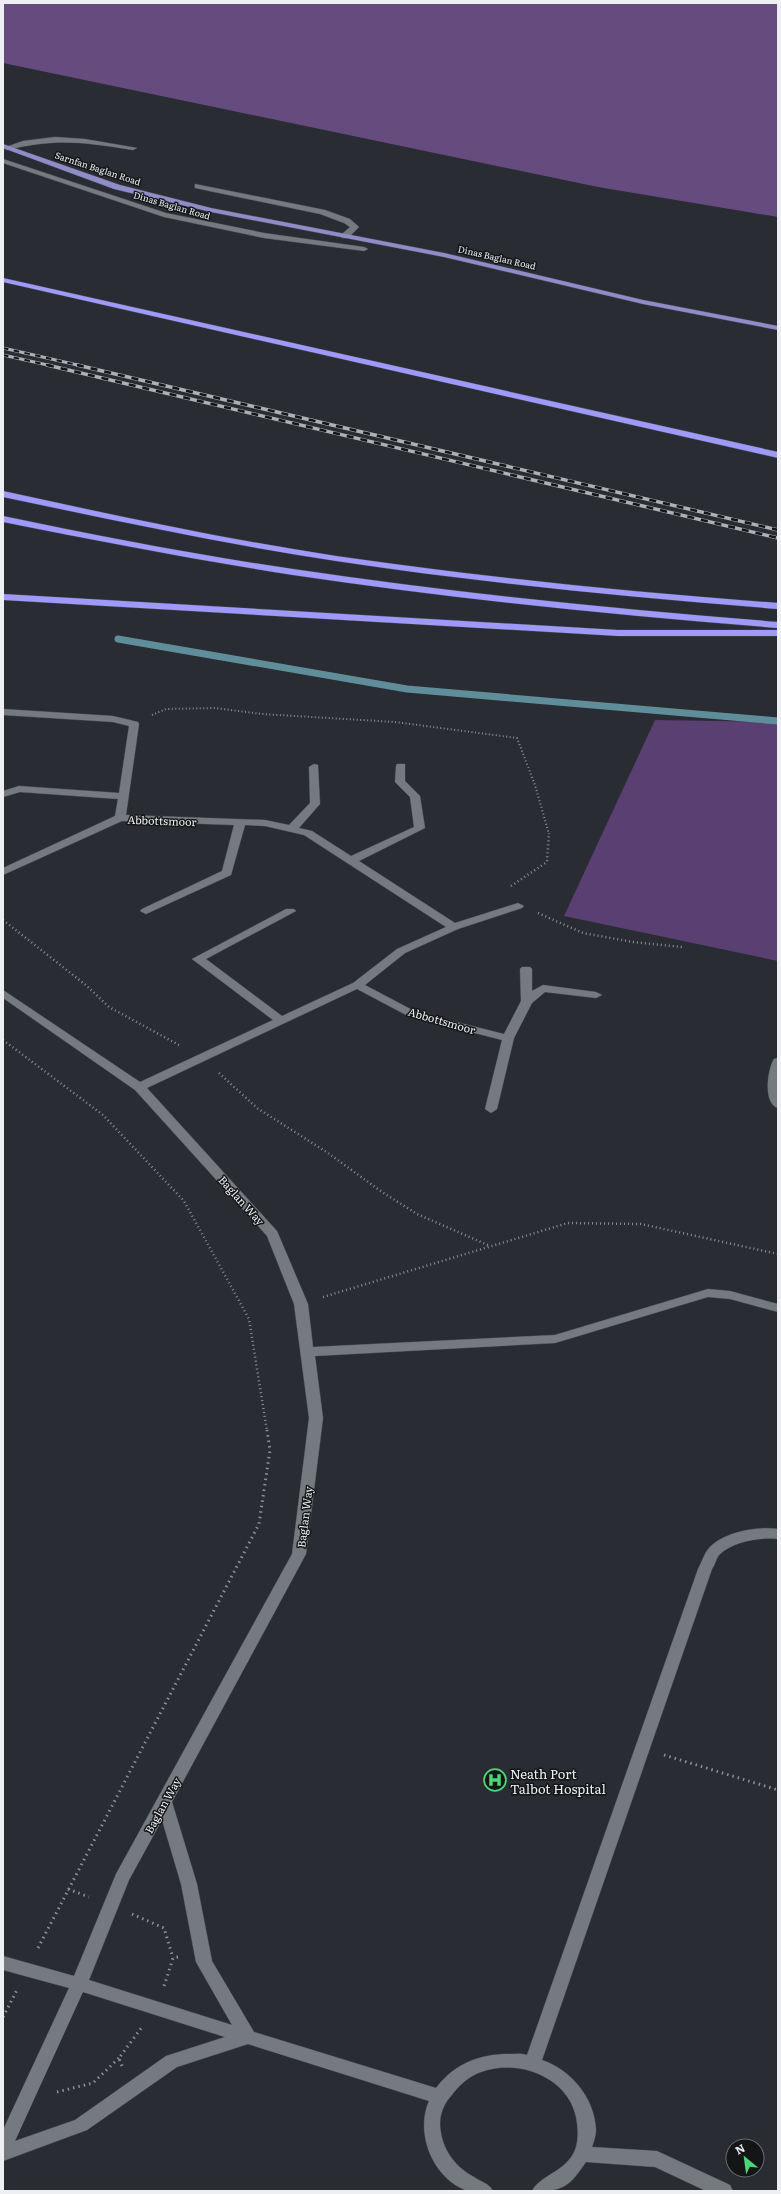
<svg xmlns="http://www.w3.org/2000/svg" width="781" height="2194" font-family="Literata,serif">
	<rect width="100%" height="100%" fill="#292c32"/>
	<!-- green -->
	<path fill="#5a3f72" d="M655,720L778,722V961L564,916Z"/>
	<!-- forest -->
	<path fill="#664b7f" d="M3,3H778V217L598,187L3,63Z"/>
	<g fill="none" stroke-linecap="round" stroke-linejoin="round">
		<!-- stream -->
		<path stroke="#5f8e9a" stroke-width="7" d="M118,639L407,689L778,721"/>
		<!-- minor casing -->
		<g stroke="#47494e" stroke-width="1">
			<path id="minor" d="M55,137L85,139L137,148L133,150C84,142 56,138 7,150L3,148L23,141Z
				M3,159L166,213L264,233L364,247L368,249L364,251L264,238L164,217L3,163Z
				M195,184L325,210L350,219L359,227L348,238H342V234L350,227L344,223L320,214L195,188Z
				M3,709L113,716L138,722L139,724L126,815L265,820L289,825L310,803L309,767L314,764L318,765L320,804L299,828L312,831L351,856L414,827L410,797L395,782L396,766L397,764H405V781L420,796L425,828L359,861L455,923L518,903L524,906L522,908L458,929L405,953L365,985L416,1012L504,1034L521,1001L520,969L522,967H530L532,969V991L543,985L596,992L602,995L596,998L545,992L532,1003L514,1038L497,1109L491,1113L485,1109L502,1040L408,1016L357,989L147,1088L277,1231L308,1304L313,1347L555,1335L708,1289L730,1291L778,1304V1312L730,1299L708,1297L555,1343L315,1356L323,1418L306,1554L172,1802L197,1884L212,1961L254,2032L436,2088C454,2064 479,2054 509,2054C515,2054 521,2053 527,2055L698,1569C702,1562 704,1553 710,1547C725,1532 757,1526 778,1529V1539C760,1537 733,1541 719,1555C716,1559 715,1565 712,1569L542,2060C571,2070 594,2097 596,2129C596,2135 594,2141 592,2147L657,2151L730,2185L733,2191H706L655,2167L586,2162C568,2188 564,2191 532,2191C540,2175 566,2172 575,2150C579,2139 578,2128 576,2117C568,2077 518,2058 481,2072C469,2076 459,2085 451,2096C442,2106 438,2119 441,2133C444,2152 457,2168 474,2177C481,2182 489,2183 493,2191C485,2191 472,2193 465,2190C432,2177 415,2132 429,2101L248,2044L177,2067L87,2130L3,2161V2130L69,1988L3,1970V1956L74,1976L116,1874L292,1554L309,1418L294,1304L267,1236L135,1090L3,998V990L140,1082L273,1020L192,959L286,909H294L296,911L206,959L282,1016L353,983L397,949L446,927L304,835L265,826L245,825L231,875L146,914L140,911L142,909L222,871L234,825L122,821L3,875V868L115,816L118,799L20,792L3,797V791L19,786L119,793L129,726L113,722L3,715ZM162,1820L181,1884L196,1962L232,2025L89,1980L129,1880ZM83,1992L225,2037L166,2056L75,2120L15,2141Z
				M778,1058V1108C763,1104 767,1070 774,1059Z"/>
		</g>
		<!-- major casing -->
		<g stroke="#47494e" stroke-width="1">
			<path id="major" d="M3,144L120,185L211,208L444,253L643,300L778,326V330L643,304L444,257L211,212L114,189L3,148Z"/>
		</g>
		<!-- highway casing -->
		<g stroke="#47494e" stroke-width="1">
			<path id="highway" d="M3,278L778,452V458L3,282Z
				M3,491C113,515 224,539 336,556C482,577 630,592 778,603V609C630,597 482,583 336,561C224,544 113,520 3,497Z
				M3,516C99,536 196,555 293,569C454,593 616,609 778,622V628C616,615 454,599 293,575C196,560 99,541 3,522Z
				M3,594L618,630H778V636H618L3,600Z"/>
		</g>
		<!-- path-far2 -->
		<path stroke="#8d8f94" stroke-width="2" stroke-dasharray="1 2.5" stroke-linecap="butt" d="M152,715L166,709L215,708L262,714L395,722L517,738L535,785L549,834"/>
		<!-- path-far1 -->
		<path stroke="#8d8f94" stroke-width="2.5" stroke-dasharray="1 3" stroke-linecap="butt" d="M511,886L547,862L549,833
			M538,913L583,933L633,942L682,947
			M3,920L87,986L109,1007L179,1045
			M3,1040L103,1115L184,1201L249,1319L267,1431
			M219,1073L257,1108L328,1153L382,1192L417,1214L490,1246
			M323,1297L568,1223L641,1224L778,1254"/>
		<!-- path -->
		<path stroke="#8d8f94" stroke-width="3" stroke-dasharray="1.5 4" stroke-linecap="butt" d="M664,1755L778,1790
			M68,1889L89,1897
			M132,1914L164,1928L173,1958
			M38,1948L259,1524L270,1450L267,1430
			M164,1986L173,1958L178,1957
			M3,2017L17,1990
			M122,2066L119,2058L142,2027
			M57,2092L93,2083L119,2058"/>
		<!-- minor -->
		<use href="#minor" fill="#757980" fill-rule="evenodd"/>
		<!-- major -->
		<use href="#major" fill="#8e8cc9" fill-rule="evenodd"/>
		<!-- highway -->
		<use href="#highway" fill="#9f99f9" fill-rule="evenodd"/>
		<!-- rail-far1 casing -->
		<g stroke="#aeb0b5" stroke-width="3">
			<path id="rail-far1" d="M3,348L82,366
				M3,355L52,366"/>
		</g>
		<!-- rail casing -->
		<g stroke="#aeb0b5" stroke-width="3.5">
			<path id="rail" d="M47,365L778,538
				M77,365L778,530"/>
		</g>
		<!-- rail-far1 -->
		<use href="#rail-far1" stroke="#131517" stroke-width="2" stroke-dasharray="5.5" stroke-linecap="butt"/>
		<!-- rail -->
		<use href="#rail" stroke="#131517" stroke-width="2.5" stroke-dasharray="7" stroke-linecap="butt"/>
	</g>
	<!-- icons -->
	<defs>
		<g id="hospital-ring" transform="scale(1.15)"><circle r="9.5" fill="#131517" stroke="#4bd677" stroke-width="1.5"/><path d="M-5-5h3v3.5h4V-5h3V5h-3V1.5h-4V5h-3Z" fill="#4bd677"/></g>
	</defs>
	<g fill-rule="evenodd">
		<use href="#hospital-ring" x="495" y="1780"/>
	</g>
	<g text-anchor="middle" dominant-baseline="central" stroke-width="3" stroke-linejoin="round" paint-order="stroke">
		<!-- far-street labels -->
		<g font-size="9" fill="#edeff3" stroke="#131517">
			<text transform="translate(98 168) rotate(18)">Sarnfan Baglan Road</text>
			<text transform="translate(172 205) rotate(16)">Dinas Baglan Road</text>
			<text transform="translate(497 257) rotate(13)">Dinas Baglan Road</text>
		</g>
		<!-- street labels -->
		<g font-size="11" fill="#edeff3" stroke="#131517">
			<text transform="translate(162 820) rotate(2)">Abbottsmoor</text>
			<text transform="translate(442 1020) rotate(16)">Abbottsmoor</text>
			<text transform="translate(242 1200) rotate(48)">Baglan Way</text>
			<text transform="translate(304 1517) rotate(-83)">Baglan Way</text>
			<text transform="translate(162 1805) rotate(-61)">Baglan Way</text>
		</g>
		<!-- near-poi labels -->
		<g font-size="13" fill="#edeff3" stroke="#131517" text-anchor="start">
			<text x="510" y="1773">Neath Port<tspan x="510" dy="15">Talbot Hospital</tspan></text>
		</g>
	</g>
	<!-- border -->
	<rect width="781" height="2194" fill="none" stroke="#edeff3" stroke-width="8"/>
	<!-- north arrow -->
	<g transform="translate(745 2158) rotate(331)"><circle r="19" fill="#131517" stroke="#6a6c6f"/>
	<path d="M0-3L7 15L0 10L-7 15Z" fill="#4bd677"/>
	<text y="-6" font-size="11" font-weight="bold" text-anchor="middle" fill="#edeff3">N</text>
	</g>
</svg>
